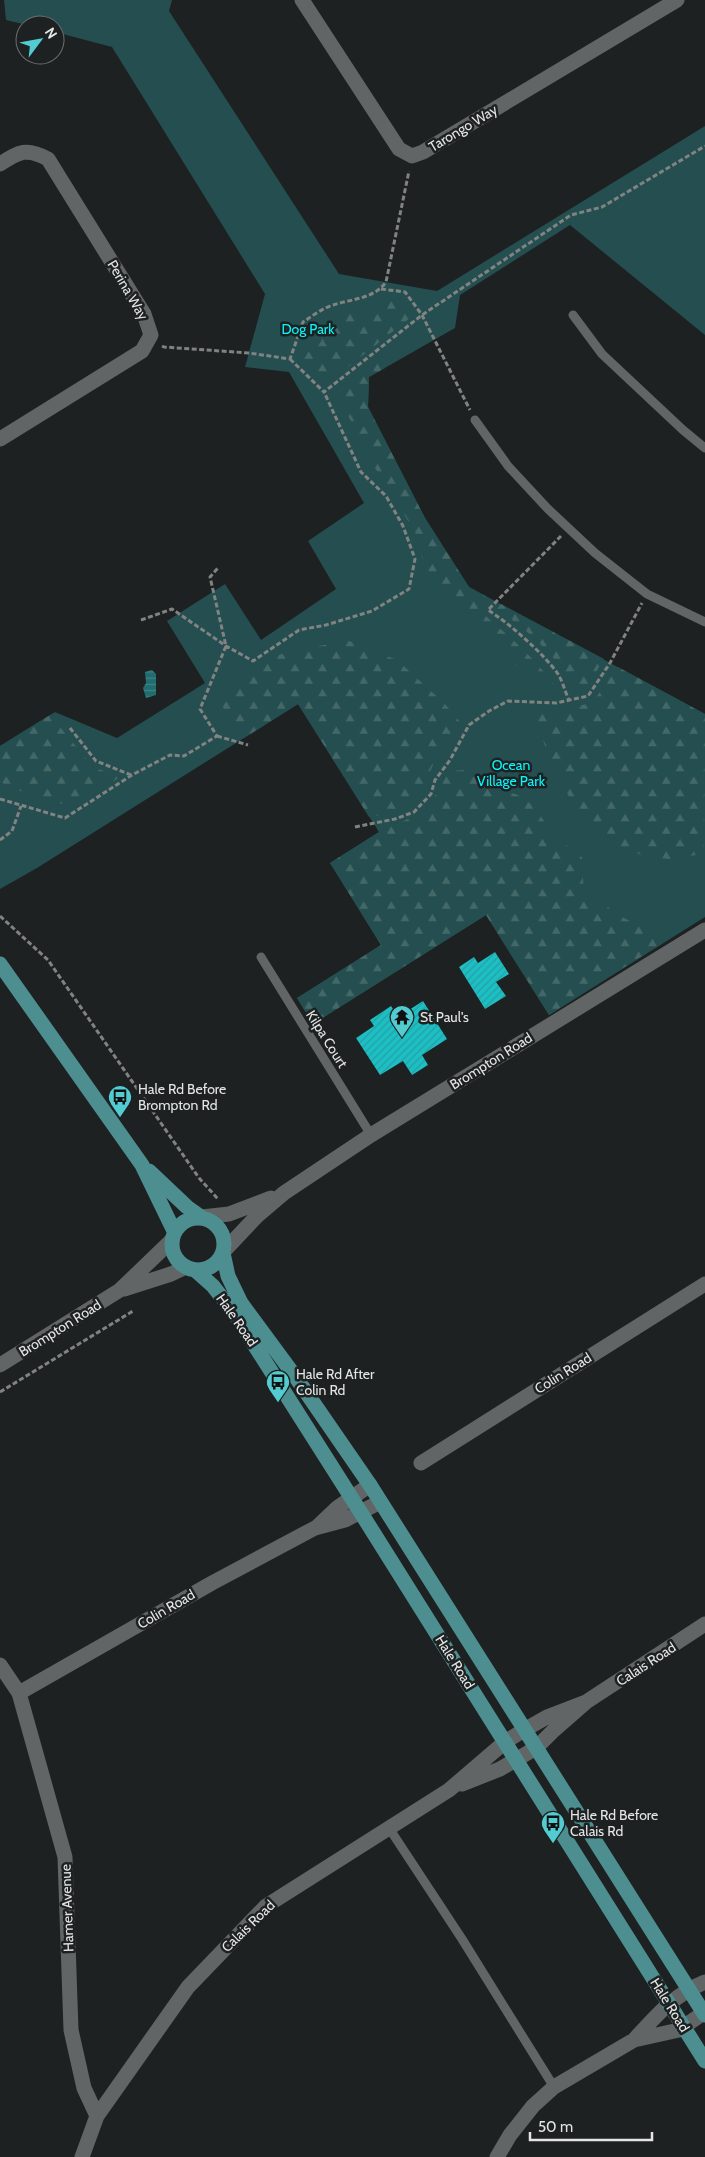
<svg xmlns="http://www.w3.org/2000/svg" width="705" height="2157" font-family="Cabin,sans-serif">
	<defs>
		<pattern id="forest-firs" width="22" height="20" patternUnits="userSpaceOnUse" patternTransform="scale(1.25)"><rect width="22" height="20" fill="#244e4f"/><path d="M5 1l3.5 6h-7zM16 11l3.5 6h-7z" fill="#446868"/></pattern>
		<pattern id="water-rules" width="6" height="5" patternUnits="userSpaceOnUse" patternTransform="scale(1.25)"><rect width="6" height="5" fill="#206d6f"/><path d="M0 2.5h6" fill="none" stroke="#408284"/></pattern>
		<pattern id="building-hatch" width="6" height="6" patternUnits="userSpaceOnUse" patternTransform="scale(1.25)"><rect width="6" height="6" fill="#1cbfc3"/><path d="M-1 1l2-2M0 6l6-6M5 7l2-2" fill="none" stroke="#26a0a4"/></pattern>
	</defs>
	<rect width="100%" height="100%" fill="#1e2121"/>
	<!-- green -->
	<path fill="#244e4f" d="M4,0H172L169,11L339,274L437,291L705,126V335L570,225L460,295L455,328L369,377L368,407L425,518L469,587L705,714V917L549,1015L486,915L313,1024L297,998L381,945L330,863L379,832L298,704L37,868L0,889V746L55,712L117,738L205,683L167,621L225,584L261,640L336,589L308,541L364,503L289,372L245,367L265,294L112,47L55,32V25H27L6,20Z"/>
	<!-- forest -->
	<path fill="url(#forest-firs)" d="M395,297L406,301L415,314L325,385L297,355L323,337L340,315L374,308Z
		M377,355L385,368L369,377L368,407L425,518L469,587L489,598L479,607C487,620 499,627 510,637C528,654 545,671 559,692L526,675L459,611L424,565L415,532L374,466L339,398L331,394Z
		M501,604L604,659L584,691L573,693C570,686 568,677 563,671C547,647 521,625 497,609Z
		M349,641L397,660L444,703L461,723L433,765L421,791L411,804L391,813L369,817L298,704L244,738L226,722L221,696C225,691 230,683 235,678C265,652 312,647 349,641Z
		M618,667L705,714L704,853L674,860L641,855L616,844L585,821L566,792L547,753L534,709H563L592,703Z
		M50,715L93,767L120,777L77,804L47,803L0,782V746Z
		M465,770L493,787L518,795L534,806L554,836L582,857L584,898L605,904L614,913L640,926L661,944L549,1015L486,915L313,1024L297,998L381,945L330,863L379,832L377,829C420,818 429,811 449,771Z"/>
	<!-- water -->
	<path fill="url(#water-rules)" d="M152,670L156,674V695L146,698L143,688L146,683L145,672Z"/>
	<!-- building -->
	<path fill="url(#building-hatch)" d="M495,952L509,974L496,982L506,996L485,1009L459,967L474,957L478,963Z
		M423,1001L447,1039L422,1055L428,1065L412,1075L403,1061L380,1075L356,1038L374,1026L370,1020L391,1006L398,1017Z"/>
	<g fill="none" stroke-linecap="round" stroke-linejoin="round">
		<!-- path -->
		<path stroke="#818383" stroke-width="3" stroke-dasharray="5 2.5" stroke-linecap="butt" d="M381,289L405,292L422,315L470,410
			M162,346L164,347L249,353L290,359L303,322C312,316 323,308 333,305C351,299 374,299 386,282L409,171
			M290,359L324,392L422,315L571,215L602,207L705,146
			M561,536L488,610C509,623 544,654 558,674C563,682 565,692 569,700
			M141,620L172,609L226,646L253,661L299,630L326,625L372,611L409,589L415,559L403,526L386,496L361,472L324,392
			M70,728L96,761L131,775
			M217,736L248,745
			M0,799L65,818L132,775L170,755L184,756L217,736L200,709L226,646L210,577L218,568
			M355,827L395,819L414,812L431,794L435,780L450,760L469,725L489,711L508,701L556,703L588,696L610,663L642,603
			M0,840L12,831L21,806
			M0,916L48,960L199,1178L218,1199
			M0,1392L133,1311"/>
		<!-- lane -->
		<path stroke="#616565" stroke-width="9" d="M573,315L602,354L683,430L705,448
			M475,420L508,466L548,509L595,553L647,594L705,622
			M261,957L371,1135
			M389,1828L462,1939L554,2087"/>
		<!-- street -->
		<path stroke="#616565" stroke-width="15" d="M302,0L399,149L412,156L423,152L677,0
			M0,164C19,152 26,147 48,159L144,314L151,335L142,351L0,439
			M421,1463L705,1284
			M317,1527L337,1508L370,1485
			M0,1665L19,1693L65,1857L71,2030L84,2088L97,2116L82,2157
			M19,1693L212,1583L315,1528L345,1520L380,1502
			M462,1784L500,1769L536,1748L554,1730L586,1702L705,1624
			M634,2040C656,2016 673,1995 705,1982
			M97,2116L188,1987L266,1906L449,1790L505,1742L524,1730L547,1717L586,1702
			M497,2157L510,2135L533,2106L554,2087L634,2040L679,2030L705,2012"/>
		<!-- secondary -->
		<path stroke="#616565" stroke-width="15" d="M202,1217L229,1214L271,1198
			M223,1252L257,1216L284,1193L371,1135L705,930
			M124,1289L171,1274L186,1267
			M0,1365L120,1290L172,1240"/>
		<!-- primary -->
		<path stroke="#4d8e90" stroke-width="15" d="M0,964L142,1165L174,1231
			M149,1171L187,1207L201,1217
			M172 1244a26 26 0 1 1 52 0a26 26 0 1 1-52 0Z
			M223,1253L228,1276L241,1303L297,1379L370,1485L705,2015
			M195,1270L213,1286L236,1316L351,1497L705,2061"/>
	</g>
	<!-- icons -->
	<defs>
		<g id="temple-pin" transform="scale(1.25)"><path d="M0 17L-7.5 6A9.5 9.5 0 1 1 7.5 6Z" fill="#52ccd0" stroke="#1e2121"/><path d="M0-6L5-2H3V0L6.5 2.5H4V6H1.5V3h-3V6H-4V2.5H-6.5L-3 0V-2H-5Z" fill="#111"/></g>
		<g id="bus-pin" transform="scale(1.25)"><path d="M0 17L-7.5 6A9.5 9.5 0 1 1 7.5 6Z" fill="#52ccd0" stroke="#1e2121"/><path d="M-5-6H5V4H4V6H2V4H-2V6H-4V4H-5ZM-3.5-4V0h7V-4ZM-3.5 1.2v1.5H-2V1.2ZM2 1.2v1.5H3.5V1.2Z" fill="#111"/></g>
	</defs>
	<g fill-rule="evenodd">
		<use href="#temple-pin" x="402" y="1017"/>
		<use href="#bus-pin" x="120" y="1097"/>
		<use href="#bus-pin" x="278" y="1382"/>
		<use href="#bus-pin" x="553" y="1823"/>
	</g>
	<g text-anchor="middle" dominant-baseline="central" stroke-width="5" stroke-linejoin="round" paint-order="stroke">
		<!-- street labels -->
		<g font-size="14" fill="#e4e6e6" stroke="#1e2121">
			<text transform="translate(463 128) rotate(-31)">Tarongo Way</text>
			<text transform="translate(128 290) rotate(60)">Perina Way</text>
			<text transform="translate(327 1039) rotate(58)">Kilpa Court</text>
			<text transform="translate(491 1061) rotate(-32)">Brompton Road</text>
			<text transform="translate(237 1320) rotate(55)">Hale Road</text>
			<text transform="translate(60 1328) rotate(-32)">Brompton Road</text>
			<text transform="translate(563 1373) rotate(-32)">Colin Road</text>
			<text transform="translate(166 1609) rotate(-30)">Colin Road</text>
			<text transform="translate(455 1662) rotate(58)">Hale Road</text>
			<text transform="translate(646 1664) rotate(-33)">Calais Road</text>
			<text transform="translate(67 1908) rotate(-92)">Hamer Avenue</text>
			<text transform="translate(248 1926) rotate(-44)">Calais Road</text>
			<text transform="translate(670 2005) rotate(58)">Hale Road</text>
		</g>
		<!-- park labels -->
		<g font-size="14" fill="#06f8fd" stroke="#1e2121">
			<text x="308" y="329">Dog Park</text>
			<text x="511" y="765">Ocean<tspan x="511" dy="16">Village Park</tspan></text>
		</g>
		<!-- poi labels -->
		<g font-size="14" fill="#e4e6e6" stroke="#1e2121" text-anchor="start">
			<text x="420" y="1017">St Paul's</text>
			<text x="138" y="1089">Hale Rd Before<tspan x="138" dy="16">Brompton Rd</tspan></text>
			<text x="296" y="1374">Hale Rd After<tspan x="296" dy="16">Colin Rd</tspan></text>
			<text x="570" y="1815">Hale Rd Before<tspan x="570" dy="16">Calais Rd</tspan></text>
		</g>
	</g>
	<!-- north arrow -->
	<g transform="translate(40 40) rotate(58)"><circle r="24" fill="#1e2121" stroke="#6d7070"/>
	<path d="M0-4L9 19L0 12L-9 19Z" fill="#52ccd0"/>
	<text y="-8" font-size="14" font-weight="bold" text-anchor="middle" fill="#e4e6e6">N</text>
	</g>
	<!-- scale -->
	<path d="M530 2132v8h122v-8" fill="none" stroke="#e4e6e6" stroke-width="2.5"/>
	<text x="538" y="2132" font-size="15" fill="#e4e6e6" stroke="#1e2121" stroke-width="4" paint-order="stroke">50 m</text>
</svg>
